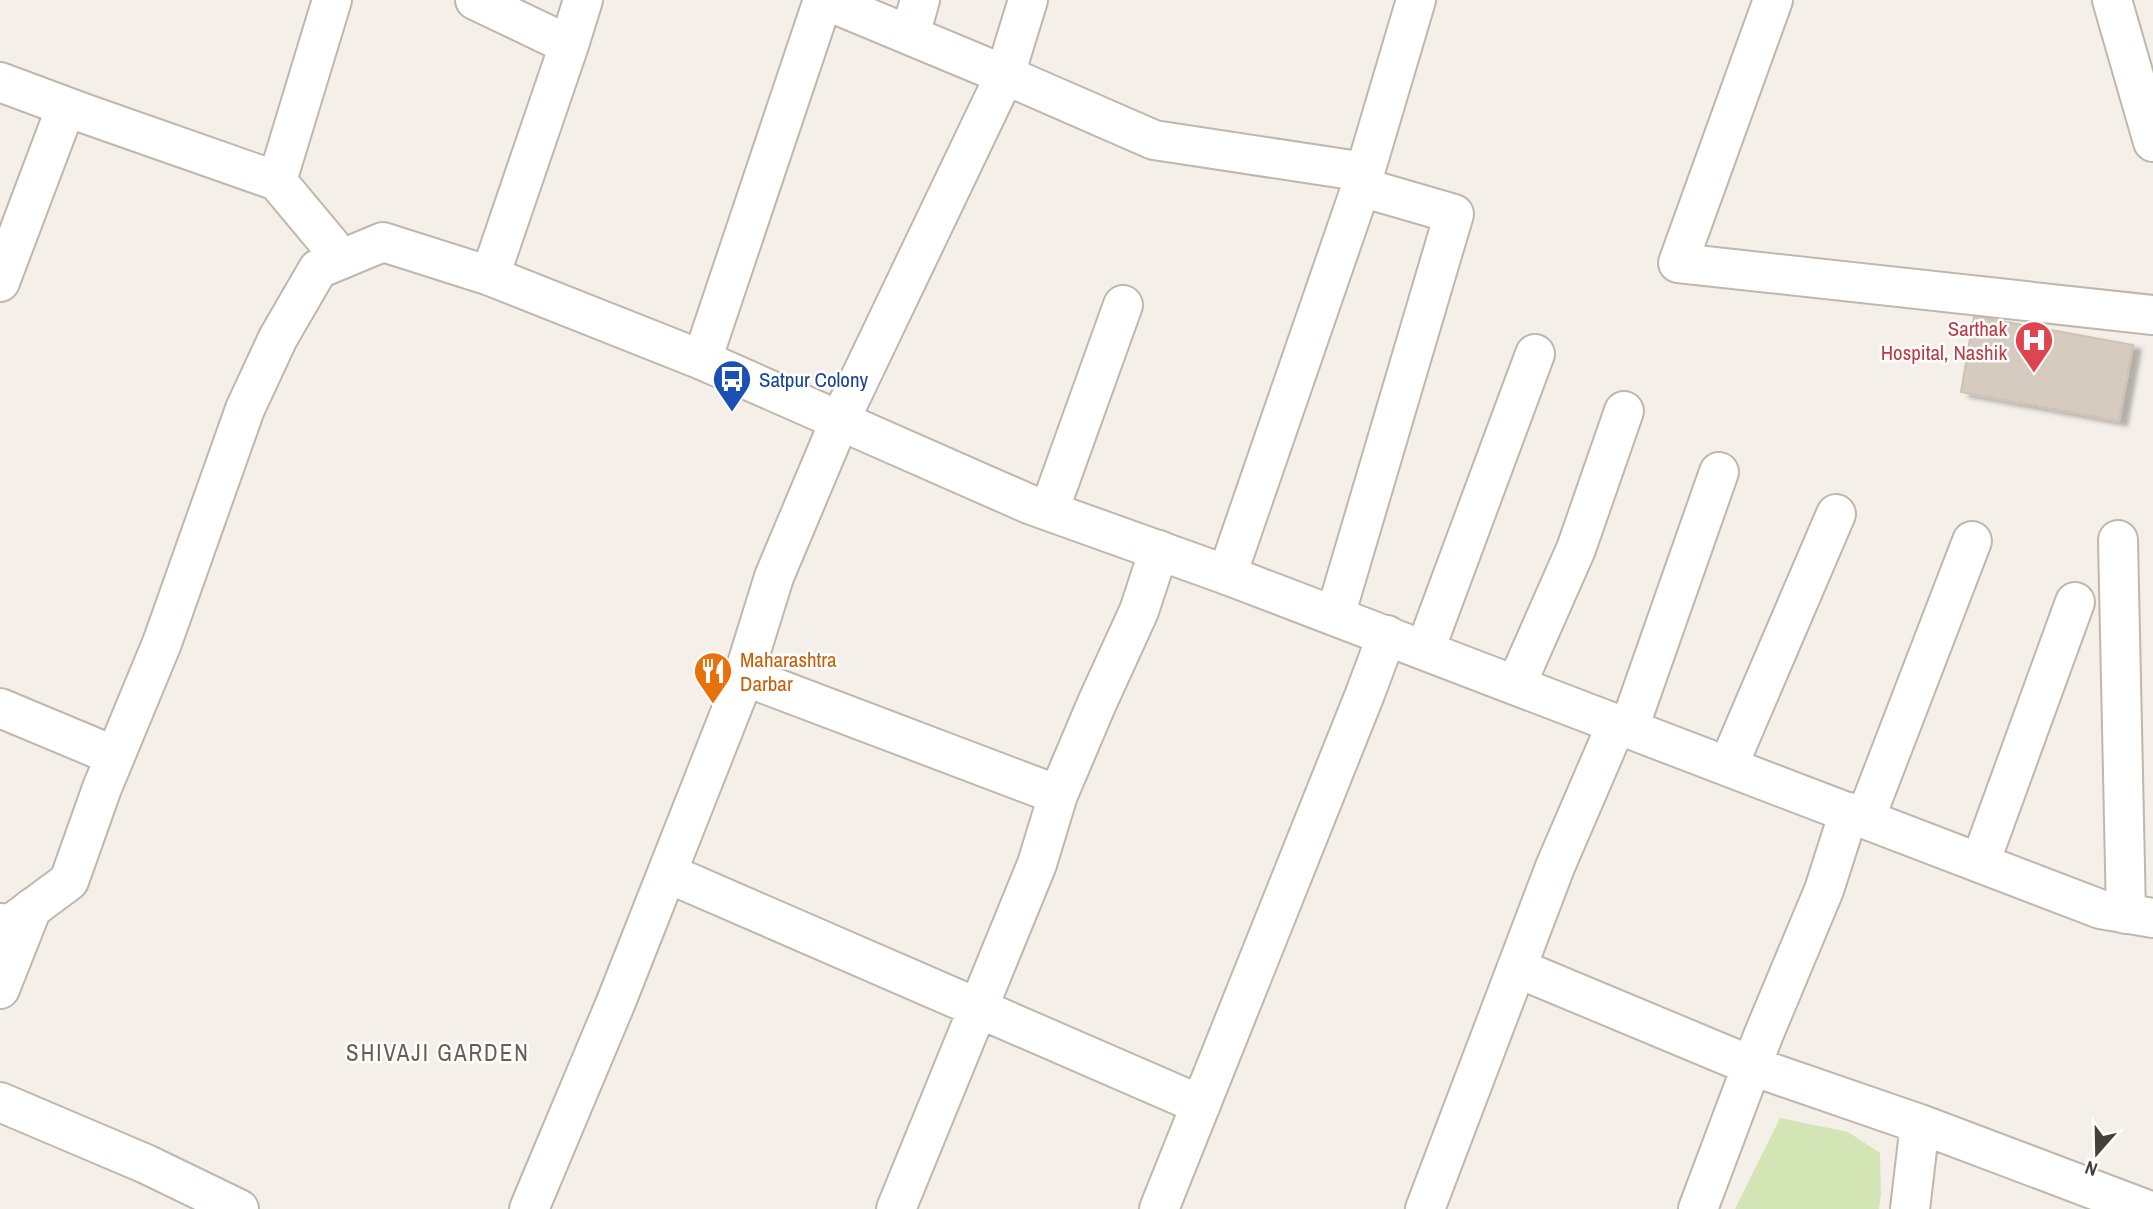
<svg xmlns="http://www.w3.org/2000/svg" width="2153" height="1209" font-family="'Archivo Narrow',sans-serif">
	<defs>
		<filter id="shadow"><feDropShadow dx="8" dy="4.5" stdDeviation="2" flood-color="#0004"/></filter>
	</defs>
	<rect width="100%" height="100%" fill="#f4f0e9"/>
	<!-- green -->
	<path fill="#d3e5b4" d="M1780,1118L1848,1132L1880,1153L1881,1193L1879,1209H1735Z"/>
	<!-- building -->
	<path fill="#d5cbbf" stroke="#cfc2b3" stroke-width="2" filter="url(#shadow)" d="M1974,316L2133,345L2119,421L1961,392Z"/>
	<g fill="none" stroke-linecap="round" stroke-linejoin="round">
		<!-- minor casing -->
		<g stroke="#bfb7ac" stroke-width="42">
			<path id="minor" d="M475,0L569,45L583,0
				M825,0L1005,75L1028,0
				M1773,0L1678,263L2153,315
				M910,35L920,0
				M0,82L86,114L277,181L342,259
				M277,181L332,0
				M490,276L569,45
				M0,282L66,107
				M702,360L823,0
				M1049,511L1123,305
				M2118,540L2126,914
				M1227,575L1361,187L1454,214L1335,616
				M1425,650L1535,354
				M744,676L1058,795
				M1516,685L1576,549L1624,411
				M0,708L115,756
				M1629,728L1719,472
				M1728,766L1836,514
				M1865,819L1972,541
				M1980,863L2075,602
				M667,873L1201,1105
				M1517,968L1752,1066L1920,1124L2145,1209
				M0,989L32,908
				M0,1102L146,1164L239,1209
				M529,1209L616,1002L738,693L774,577L840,420L1005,75L1154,140L1365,172L1416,0
				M896,1209L1037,864L1058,795L1097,703L1139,611L1159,550
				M1159,1209L1365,694L1387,635
				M1425,1209L1555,867L1617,723
				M1698,1209L1763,1036L1824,890L1849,812
				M1910,1209L1920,1124"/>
		</g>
		<!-- tertiary casing -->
		<g stroke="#bfb7ac" stroke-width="42">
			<path id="tertiary" d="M2112,0L2153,142
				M0,923L11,924L69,881L102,788L162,643L245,409L278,338L318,269L383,242L490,276L702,360L1029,504L1227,575L2100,909L2153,918"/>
		</g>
		<!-- minor -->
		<use href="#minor" stroke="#fff" stroke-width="38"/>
		<!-- tertiary -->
		<use href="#tertiary" stroke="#fff" stroke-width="38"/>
	</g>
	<!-- icons -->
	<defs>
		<g id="hospital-pin" transform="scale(2.0125)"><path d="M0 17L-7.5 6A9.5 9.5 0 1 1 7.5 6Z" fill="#e0444e" stroke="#fff"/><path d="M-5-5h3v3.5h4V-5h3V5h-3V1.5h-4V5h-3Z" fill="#fff"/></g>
		<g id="bus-pin" transform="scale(2.0125)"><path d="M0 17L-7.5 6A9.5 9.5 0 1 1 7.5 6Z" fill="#1a4fb4" stroke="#fff"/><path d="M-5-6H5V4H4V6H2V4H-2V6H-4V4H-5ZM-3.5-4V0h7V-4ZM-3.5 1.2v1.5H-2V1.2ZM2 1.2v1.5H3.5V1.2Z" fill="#fff"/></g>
		<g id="restaurant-pin" transform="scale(2.0125)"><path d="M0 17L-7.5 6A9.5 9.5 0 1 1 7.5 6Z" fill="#e8710a" stroke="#fff"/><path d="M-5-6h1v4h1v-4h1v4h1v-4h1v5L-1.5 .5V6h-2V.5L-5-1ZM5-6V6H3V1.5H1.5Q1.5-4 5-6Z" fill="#fff"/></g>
	</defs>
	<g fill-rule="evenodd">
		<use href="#hospital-pin" x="2034" y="340"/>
		<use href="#bus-pin" x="732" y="379"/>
		<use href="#restaurant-pin" x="713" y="671"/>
	</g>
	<g text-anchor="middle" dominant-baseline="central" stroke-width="5" stroke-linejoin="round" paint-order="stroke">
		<!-- health labels -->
		<g font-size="21" fill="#be3a42" stroke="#fff" text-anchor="end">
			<text x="2007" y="328">Sarthak<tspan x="2007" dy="24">Hospital, Nashik</tspan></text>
		</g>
		<!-- transit labels -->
		<g font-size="21" fill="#164399" stroke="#fff" text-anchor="start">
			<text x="759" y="379">Satpur Colony</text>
		</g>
		<!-- food labels -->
		<g font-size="21" fill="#c56008" stroke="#fff" text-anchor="start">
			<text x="740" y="659">Maharashtra<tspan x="740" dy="24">Darbar</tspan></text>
		</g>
		<!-- neighbourhood labels -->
		<g font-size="23" letter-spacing="2" fill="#695d50" stroke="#fff">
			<text x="438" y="1052">SHIVAJI GARDEN</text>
		</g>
	</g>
	<!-- north arrow -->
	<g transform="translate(2097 1153) rotate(200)" stroke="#ffffff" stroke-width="5" paint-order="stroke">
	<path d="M0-5L12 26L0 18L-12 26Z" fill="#474038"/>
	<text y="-10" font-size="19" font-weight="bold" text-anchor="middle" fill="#474038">N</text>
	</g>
</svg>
